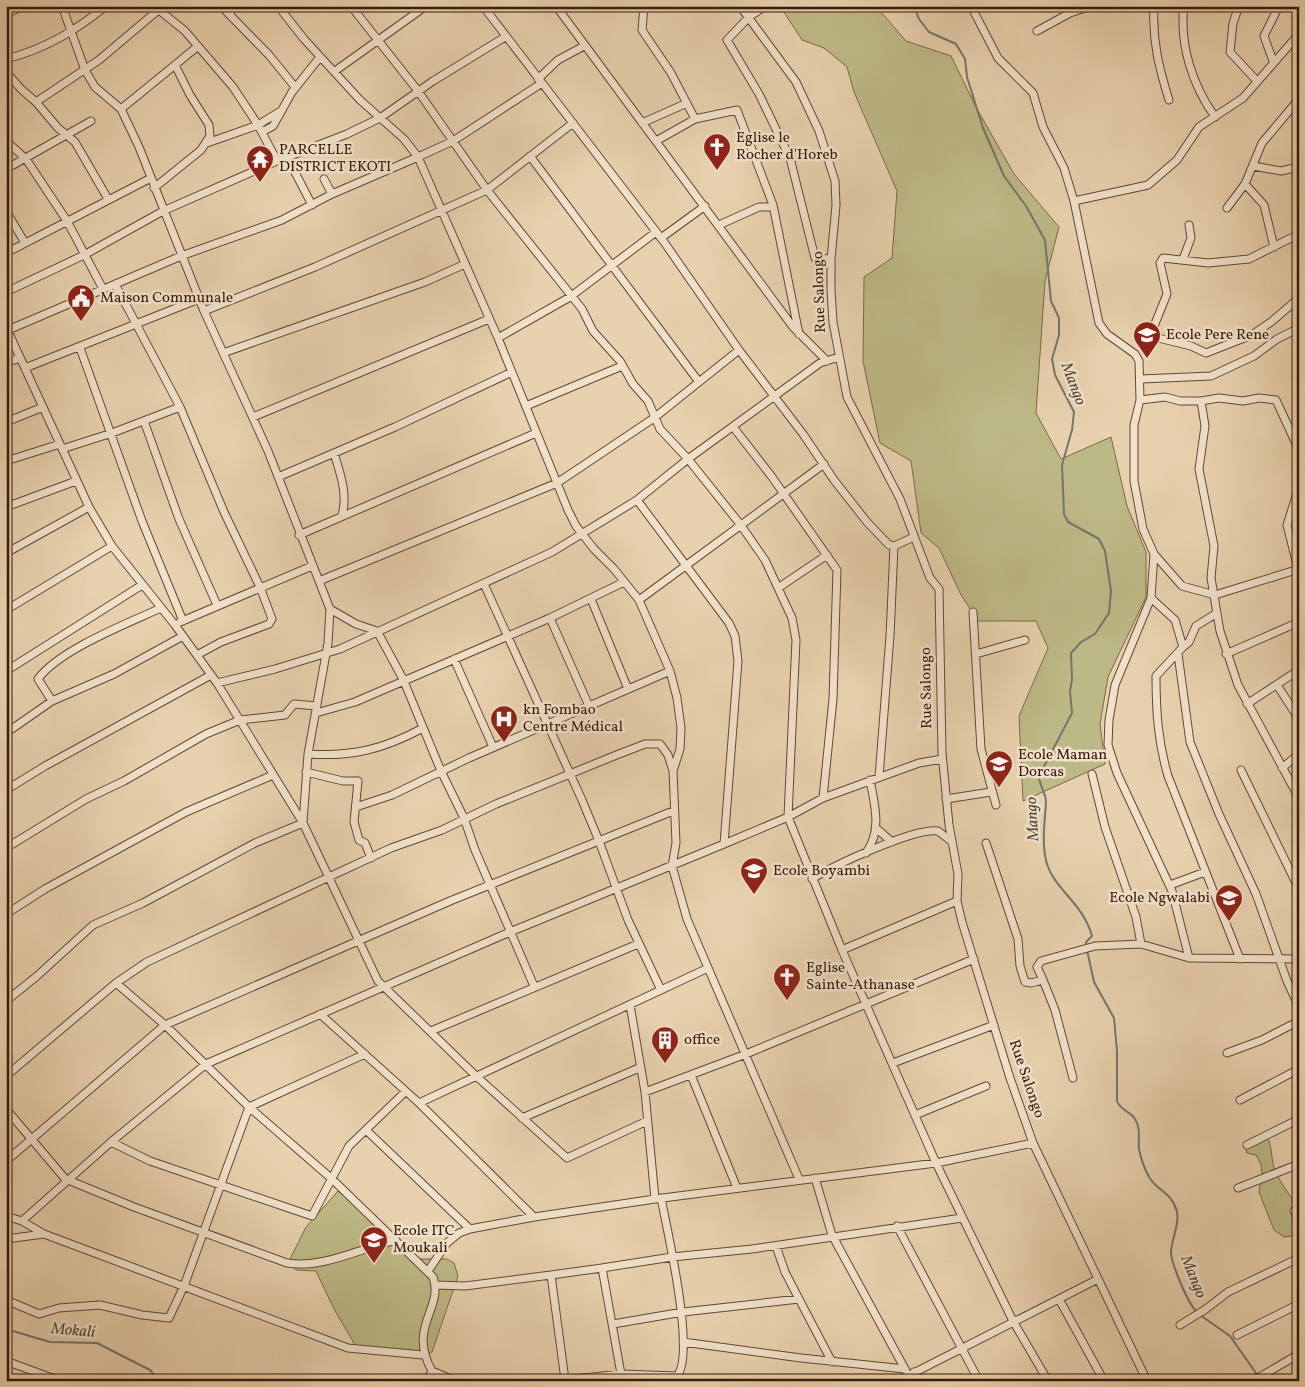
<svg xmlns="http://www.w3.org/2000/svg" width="1305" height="1387" font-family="Vollkorn,serif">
	<rect width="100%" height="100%" fill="#e8d1ae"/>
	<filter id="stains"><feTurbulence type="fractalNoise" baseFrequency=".004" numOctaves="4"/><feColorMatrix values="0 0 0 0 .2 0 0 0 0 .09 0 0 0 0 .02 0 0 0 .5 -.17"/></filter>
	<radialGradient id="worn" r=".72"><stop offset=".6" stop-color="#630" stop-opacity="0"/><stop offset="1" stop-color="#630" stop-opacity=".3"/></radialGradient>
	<!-- green -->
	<path fill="#bdb986" stroke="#7a6948" d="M780,6H876L906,41L951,56L977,109L1014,174L1059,227L1045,281L1036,413L1061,459L1111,437L1127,506L1146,552V597L1108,677L1100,724L1105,764L1023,801L1019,716L1048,648L1036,621H978L961,595L939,548L921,533L911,461L880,443L863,361L864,277L892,258L897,191L854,92L847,67L824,48L802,40Z
		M1259,1136L1267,1137C1272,1144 1271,1158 1274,1167C1284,1195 1299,1195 1299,1231L1292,1236L1284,1237L1274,1230L1259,1192L1262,1173L1261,1164L1256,1155L1247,1153L1245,1146L1248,1141Z
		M338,1191L420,1259H447L454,1263L458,1276L432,1352L422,1357L358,1350L334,1309L316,1271L296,1270L288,1263L306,1227Z"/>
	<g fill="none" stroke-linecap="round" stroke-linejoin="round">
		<!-- stream -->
		<path stroke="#71776e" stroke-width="2" d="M914,6L919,19L929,32L956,44L965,59L967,77L983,128L1004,176L1026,206L1045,240L1051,301L1059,318V335L1052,359L1055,375L1074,412L1072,430L1062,465L1064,514L1068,522L1099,539L1105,551L1111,591L1109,613L1095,634L1081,642L1071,653L1072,680L1070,691L1072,713L1039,776C1039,785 1046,793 1046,802C1045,822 1041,844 1047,864C1055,890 1083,903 1092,936L1086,942V945
			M1087,950L1094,982L1114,1018L1117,1051V1101C1120,1110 1130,1111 1135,1119C1141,1128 1138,1139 1139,1149C1141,1159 1144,1168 1149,1177C1158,1192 1172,1192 1177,1212C1180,1224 1171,1240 1171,1253C1172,1265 1188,1304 1197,1312
			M1200,1315L1230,1336L1258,1376
			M6,1329L50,1342L97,1343L150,1370L159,1381"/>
		<!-- minor casing -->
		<g stroke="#634733" stroke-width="9">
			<path id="minor" d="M62,6L85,70L95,87L121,109L139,147L204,311L268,451L330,609L328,643L308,754L303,822
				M154,6L185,31L233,87L258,125L277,161
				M221,6L269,55L295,87
				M278,6L304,39L360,100L404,139L418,157L498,338L568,510L576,526L594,549L614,569L639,600L670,671L677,698L681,728L680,749L673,771L676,843L672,866L687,919L799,1179
				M351,6L418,91L487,190L582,309L593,331L620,361L633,384L648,401L660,429L688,459L740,524L765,560L792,618L796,640L788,817L842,950L936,1163L1013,1321L1048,1381
				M483,6L664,242L739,350L803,434L834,480L867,522L889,545L894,546
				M556,6L793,327L827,361
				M644,6L642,30L671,73L695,119
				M740,6L796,82L819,131L835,181L836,205L831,259V290L833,322L847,397L900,499L930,578L939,589L942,753L949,825L958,874L957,901L962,922L1010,1078L1033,1143L1147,1381
				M765,6L749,17L727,40L759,94L790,158L815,258L831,259
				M971,6L998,58L1033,93L1043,127L1064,168L1074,201L1099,323L1107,334L1135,354L1139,361L1140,400L1134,425V481L1143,529L1154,554L1151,598L1115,685L1109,720L1108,745L1117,773L1172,891L1189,958
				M1154,6C1152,40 1159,68 1169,100
				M1169,6L1184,9
				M1184,6C1179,45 1193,86 1215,117
				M1239,6L1233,23L1230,52L1256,80
				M6,14L23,6
				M229,14L235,6
				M1037,31L1070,13L1091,6
				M1293,41L1299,48
				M6,59C45,49 75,31 106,6
				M1273,61L1264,36L1279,6
				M335,71L426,6
				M6,72L21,89L36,102L58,128L75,142L108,199
				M538,79L558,60L584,46
				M36,102L99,60L163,6
				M121,109L175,65
				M642,123L687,103
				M262,132L273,126L292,92L320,57
				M6,141L26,159L67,221L103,289
				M656,141L695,119L737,110L773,205L799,334
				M207,143L258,125L279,112
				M530,156L699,382
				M287,157L312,205
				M1253,166L1281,171L1299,167
				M6,169L91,121
				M324,179L332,194
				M1245,184L1264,205L1274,247
				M154,188L201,150L210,136L209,125L190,95L175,65L198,46
				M1074,201L1148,185L1177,160L1199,127L1243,98L1299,34
				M1227,208L1245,184L1262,143L1299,99
				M6,211L25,243
				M719,225L759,207H773
				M1299,234L1249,259L1208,263L1163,258L1160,263L1167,294L1150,336L1191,346L1206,353L1252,335L1271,322L1299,298
				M661,238L705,206
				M6,253L151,178
				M1183,259L1191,238L1189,225
				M115,284L180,407L224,512L260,587L272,619L269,624L221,642L197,655
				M6,292L84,255L163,211L277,161L347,134L380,118L433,81L505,37
				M204,311L315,267L487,190L573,123
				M6,327L89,507L112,546L175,625L217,683L303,823L378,981L475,1075L567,1158L647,1121
				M8,330L181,256L282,220L332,194L418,157L453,141L542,83
				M498,338L570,297L656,232
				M80,348L142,521L183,621
				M223,353L425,282L465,264
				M6,363L20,358
				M25,368L199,299
				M1141,379L1211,376L1254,356L1277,339L1299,328
				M1140,400L1165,397L1180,401H1201L1219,398L1243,401L1259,398L1276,400L1299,450
				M1201,401L1205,426L1199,469L1214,546L1211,578L1220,631L1238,685L1299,798
				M526,406L622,366
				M253,417L489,319
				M144,421L179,519L217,605
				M6,422L43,407
				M734,428L772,477L837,570L833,699L823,798
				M62,449L112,433L180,407
				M334,453C340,473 348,494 342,515
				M6,461L60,444
				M278,477L395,427L512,372
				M637,500L729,623L735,636L738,661L724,844
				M6,507L76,481
				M299,535L536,433
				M6,553L89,507
				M1154,554L1182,586L1215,595L1299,569
				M1298,569L1287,525L1299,487
				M319,581L557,483L654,418L739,350
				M484,584L582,800L599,841L628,920L661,990
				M778,588L827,555
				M1151,598L1175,620L1183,647L1156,676C1156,711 1158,742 1168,776L1240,959
				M591,599L628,689
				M639,600L824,464
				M330,609L356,624L377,631L403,679L441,771L464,818L475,850L534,986
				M6,610L112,546
				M973,612L981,749L996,805
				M550,618L589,706
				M180,622L312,566
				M1183,647L1189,642L1196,626L1217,613
				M976,654L1025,640
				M1178,654L1190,742L1219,814L1256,894L1287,981L1299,1007
				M1226,654L1299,622
				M454,659L493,747
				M6,671L142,585
				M217,683L275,669L340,649L552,552L637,500L688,459L820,363L839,357
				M1277,685L1299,719
				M52,701L38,679C59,650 128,623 161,608
				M1247,704L1299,670
				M316,713L355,702L550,618L624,582
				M6,733L52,701L114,674L183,636
				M308,754C352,757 384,749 423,728
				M1282,768L1299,754
				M1241,770L1299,889
				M306,772L343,781H358L354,822L359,840L365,843L371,858
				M1092,774L1105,827L1136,917L1141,944
				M879,777L890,636L894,546L914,537
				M6,790L45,766L211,675
				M946,799L991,792
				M356,807L392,795L469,758L670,671
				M877,829L892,842
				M986,843L1018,939L1020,966L1025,982L1031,983L1043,980L1055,1010L1073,1078
				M6,848L86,799L124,781L206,734L240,720L285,715L294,704L317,706
				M866,853C882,831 875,806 870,780
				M812,879C833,866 915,827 938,831L951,841
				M1170,885L1205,872
				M6,914L45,889L186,812L273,775
				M842,950L957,901
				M1043,980L1037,967L1041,961L1095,946L1141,944L1189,958L1299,959
				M116,983L165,1025L249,1107L332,1179L433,1277C444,1309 407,1326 432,1371L427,1381
				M6,1001L37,976L93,925L143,903L255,843L303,823
				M630,1005L645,1092L655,1199
				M320,1014L419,1103L534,1217
				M431,1031L638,944
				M1227,1053L1262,1040L1299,1021
				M893,1063L994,1025
				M691,1075L737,1188
				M6,1076L116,983L147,962L391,848L442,830L496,804L619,754L645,744H660L668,755L673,771
				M645,1092L746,1054L974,959
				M1240,1100L1299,1069
				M419,1103L708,968
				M6,1109L67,1181
				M915,1115L986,1086
				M522,1118L639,1068
				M366,1130L470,1229
				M111,1142L150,1161L312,1216L349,1146L405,1092
				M1247,1145L1299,1119
				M6,1161L165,1025L450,901L673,811
				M815,1178L832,1235L906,1371
				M68,1180L134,1207L287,1263C323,1269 361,1248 396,1240
				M1238,1188L1299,1164
				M1294,1211L1299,1209
				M6,1216L22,1221L44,1234L348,1348L423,1355
				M22,1221L111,1142L206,1064L510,932L724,844L788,817L823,798L919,763L942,759
				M897,1226L979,1381
				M6,1239L44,1234
				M776,1246L785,1272L799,1299
				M602,1268L672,1257L752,1249L962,1218
				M428,1271L447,1243L459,1233L470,1229L534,1217L655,1199L936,1163L1033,1143
				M551,1275L602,1268L621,1374
				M436,1285L465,1286L551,1275L565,1380L621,1374L677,1376C696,1354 667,1229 661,1198
				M1059,1299L1104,1381
				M6,1300L39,1314L59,1308L100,1305L142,1315L169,1318L184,1286L249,1107L365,1054
				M613,1324L683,1312L799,1299L832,1362
				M1180,1325L1206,1309L1228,1292L1299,1258
				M1237,1335L1299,1304
				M683,1342L801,1358L905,1369
				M6,1361L60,1381
				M432,1371L455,1381
				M914,1372L920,1381
				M898,1381L1098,1279
				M1253,1381L1299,1354"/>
		</g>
		<!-- minor -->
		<use href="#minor" stroke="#f0e1ca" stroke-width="7"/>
	</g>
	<!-- icons -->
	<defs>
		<g id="church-pin" transform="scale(1.4375)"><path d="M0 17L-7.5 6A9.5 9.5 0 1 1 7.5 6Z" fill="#8f2418" stroke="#f0e1ca"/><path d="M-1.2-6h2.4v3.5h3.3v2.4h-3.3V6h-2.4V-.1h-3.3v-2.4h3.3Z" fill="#fff"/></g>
		<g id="temple-pin" transform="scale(1.4375)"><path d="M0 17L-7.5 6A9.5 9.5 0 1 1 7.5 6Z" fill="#8f2418" stroke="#f0e1ca"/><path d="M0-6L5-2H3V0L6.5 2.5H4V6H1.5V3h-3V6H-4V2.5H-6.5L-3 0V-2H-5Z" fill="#fff"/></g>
		<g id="civic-pin" transform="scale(1.4375)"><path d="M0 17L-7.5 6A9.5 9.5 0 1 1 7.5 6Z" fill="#8f2418" stroke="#f0e1ca"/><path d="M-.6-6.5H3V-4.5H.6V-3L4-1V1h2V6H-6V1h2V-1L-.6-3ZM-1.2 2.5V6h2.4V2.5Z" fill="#fff"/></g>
		<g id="school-pin" transform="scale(1.4375)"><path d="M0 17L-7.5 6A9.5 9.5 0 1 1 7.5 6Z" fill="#8f2418" stroke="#f0e1ca"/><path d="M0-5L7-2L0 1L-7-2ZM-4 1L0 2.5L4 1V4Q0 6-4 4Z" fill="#fff"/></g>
		<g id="hospital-pin" transform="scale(1.4375)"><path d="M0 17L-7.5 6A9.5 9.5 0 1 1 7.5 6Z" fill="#8f2418" stroke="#f0e1ca"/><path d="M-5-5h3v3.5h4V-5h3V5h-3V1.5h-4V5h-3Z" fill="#fff"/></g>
		<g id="building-pin" transform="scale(1.4375)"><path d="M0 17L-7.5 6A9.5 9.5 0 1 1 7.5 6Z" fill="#8f2418" stroke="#f0e1ca"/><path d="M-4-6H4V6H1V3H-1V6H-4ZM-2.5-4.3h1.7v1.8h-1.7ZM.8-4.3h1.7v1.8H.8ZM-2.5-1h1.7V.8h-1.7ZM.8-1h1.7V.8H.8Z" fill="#fff"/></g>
	</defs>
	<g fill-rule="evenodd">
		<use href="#church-pin" x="717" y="147"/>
		<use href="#temple-pin" x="260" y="159"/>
		<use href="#civic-pin" x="81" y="298"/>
		<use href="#school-pin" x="1147" y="335"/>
		<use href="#hospital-pin" x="504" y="719"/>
		<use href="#school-pin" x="999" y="764"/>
		<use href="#school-pin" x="754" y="871"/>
		<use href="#school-pin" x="1229" y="898"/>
		<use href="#church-pin" x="787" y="977"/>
		<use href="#building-pin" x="665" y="1040"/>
		<use href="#school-pin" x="374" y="1240"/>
	</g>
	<g text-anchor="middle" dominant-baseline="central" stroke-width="5" stroke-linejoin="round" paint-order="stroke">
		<!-- poi labels -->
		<g font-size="15" fill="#37190a" stroke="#f0e1ca" text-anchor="start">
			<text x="736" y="138">Eglise le<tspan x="736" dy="17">Rocher d'Horeb</tspan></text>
			<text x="279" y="150">PARCELLE<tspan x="279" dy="17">DISTRICT EKOTI</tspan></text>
			<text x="100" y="298">Maison Communale</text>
			<text x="1166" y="335">Ecole Pere Rene</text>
			<text x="523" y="710">kn Fombao<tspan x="523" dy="17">Centre Médical</tspan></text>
			<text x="1018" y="755">Ecole Maman<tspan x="1018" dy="17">Dorcas</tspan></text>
			<text x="773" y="871">Ecole Boyambi</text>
			<text x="1210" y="898" text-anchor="end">Ecole Ngwalabi</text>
			<text x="806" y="968">Eglise<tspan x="806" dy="17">Sainte-Athanase</tspan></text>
			<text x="684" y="1040">office</text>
			<text x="393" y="1231">Ecole ITC<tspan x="393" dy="17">Moukali</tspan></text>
		</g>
		<!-- street labels -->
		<g font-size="15" fill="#37190a" stroke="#f0e1ca">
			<text transform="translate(820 292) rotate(-92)">Rue Salongo</text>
			<text transform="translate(927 688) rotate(-91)">Rue Salongo</text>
			<text transform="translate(1026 1079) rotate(71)">Rue Salongo</text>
		</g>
		<!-- water labels -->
		<g font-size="16" font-style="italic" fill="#54483c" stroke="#f0e1ca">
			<text transform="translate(1073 384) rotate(69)">Mango</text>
			<text transform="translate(1033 819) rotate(-93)">Mango</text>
			<text transform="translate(1193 1277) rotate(68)">Mango</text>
			<text transform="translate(73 1331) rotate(5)">Mokali</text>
		</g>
	</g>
	<!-- margin -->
	<rect width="1305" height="1387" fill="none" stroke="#e8d1ae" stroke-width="25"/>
	<rect x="8" y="8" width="1290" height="1372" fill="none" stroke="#37190a" stroke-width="2.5"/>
	<rect x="12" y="12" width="1280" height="1362" fill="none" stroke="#37190a"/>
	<rect width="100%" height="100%" filter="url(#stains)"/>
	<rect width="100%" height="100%" fill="url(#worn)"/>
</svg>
